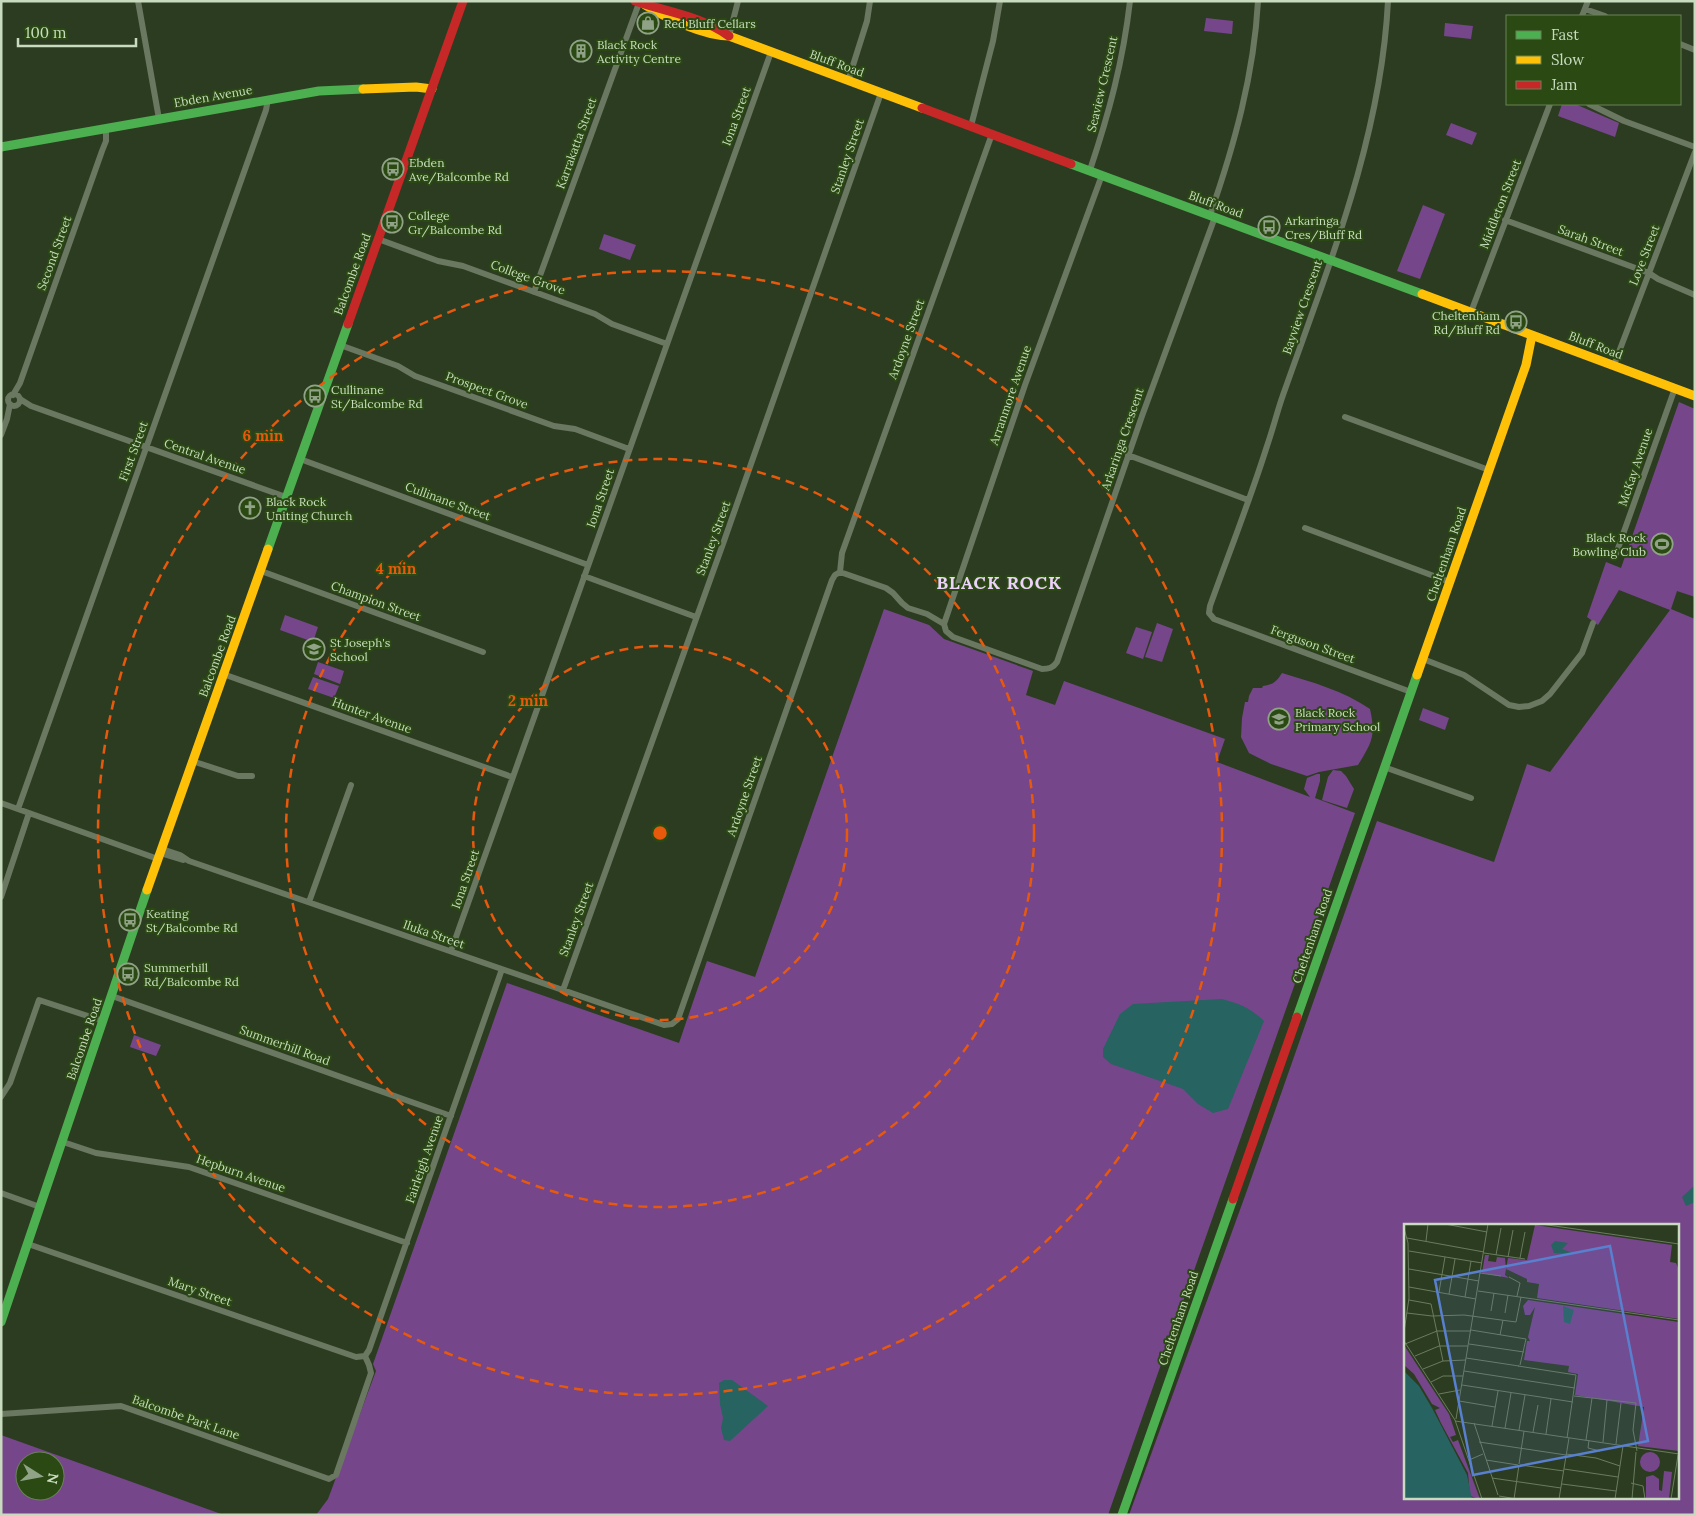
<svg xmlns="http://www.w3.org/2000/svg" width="1696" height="1516" font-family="Lora,serif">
	<rect width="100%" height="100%" fill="#2c3c20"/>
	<!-- green -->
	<path fill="#76468a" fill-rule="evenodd" d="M1206,18L1233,21L1232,34L1204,31Z
		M1445,23L1473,26L1471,39L1444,36Z
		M1562,104H1575L1619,123L1615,137L1558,116Z
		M1451,123L1477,133L1472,145L1446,135Z
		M1423,205L1445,214L1420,279L1397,271Z
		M604,234L636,245L630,260L599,249Z
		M1679,402L1695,409V597L1677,591L1671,609L1695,619V1515H1129L1245,1196L1377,821L1494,862L1527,764L1550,772L1670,610L1619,590L1598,625L1587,617L1606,562L1621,568ZM1405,1225H1677V1497H1405Z
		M884,609L929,625L944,639L1033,671L1026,695L1055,705L1064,681L1225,739L1217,762L1310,797L1304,789L1307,778L1317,774H1320V781L1315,798L1355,813L1108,1515H316L328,1499L376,1371L373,1364L507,983L679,1043L707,961L755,977Z
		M285,615L318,627L313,642L280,630Z
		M1157,623L1173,629L1162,662L1145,657Z
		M1136,627L1152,632L1143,659L1126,653Z
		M318,662L344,671L340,684L314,674Z
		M1282,673C1312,682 1344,691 1370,709C1376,736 1372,742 1358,765L1319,772L1307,776L1271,764L1249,753L1241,737L1242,718L1245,702H1248L1249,696L1253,688H1262L1263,686C1273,685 1277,681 1282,673Z
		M313,677L339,686L334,698L308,689Z
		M1423,708L1449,718L1445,730L1419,720Z
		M1333,770L1341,771L1346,776L1354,789L1347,808L1322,800L1328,777Z
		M134,1035L161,1045L156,1056L130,1047Z
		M1,1435L224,1515H1ZM25,1461H55V1491H25Z"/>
	<!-- water -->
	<path fill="#276360" d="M1222,999C1241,1004 1250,1008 1264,1021L1228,1109L1213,1113L1198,1104L1183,1089L1111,1064L1103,1057V1049L1120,1014L1133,1004Z
		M1695,1185V1202L1686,1206L1682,1197Z
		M724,1380H732L768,1406L730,1441L724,1440L721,1428L723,1418L720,1404L719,1383Z"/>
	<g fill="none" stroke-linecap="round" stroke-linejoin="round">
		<!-- street -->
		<path stroke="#6a7761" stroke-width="6" d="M138,1L159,119
			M1388,1C1381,139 1328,267 1283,395C1277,412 1273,429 1267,446C1250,500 1229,553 1210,606L1209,613L1214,619L1411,692
			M1585,9L1605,16
			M1582,16L1588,1
			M729,36L738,1
			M1680,44L1695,50
			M848,81L867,21L870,1
			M1589,104L1624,121L1695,147
			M971,126L993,41L1000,1
			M1090,170C1109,113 1123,62 1130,1
			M1210,215C1234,146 1254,75 1258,1
			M1505,220L1649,273L1658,279L1695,295
			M378,239L438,261L463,266L595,314L612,324L667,344
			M534,292L639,3
			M1471,312L1550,104
			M340,345L398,366L415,376L554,426L575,429L629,449
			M1614,365L1695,152
			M8 400a6 6 0 1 1 12 0a6 6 0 1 1-12 0Z
			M13,395L20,383L102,151L106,141V129
			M20,399L31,406L286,497
			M1345,417L1489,470
			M1,435L7,419L10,404
			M1128,455L1248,500
			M300,459L588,565
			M1305,528L1450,582
			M1616,554L1675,388
			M261,571L483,652
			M840,572L886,588L893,593L902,603L908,608L927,614L944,624L946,631L953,637L1042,669C1049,669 1053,668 1057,662L1142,416L1215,217
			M840,572L842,553L992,134
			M584,576L696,617
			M944,624L1025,385L1102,175
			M1423,659L1464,675L1509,705L1519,707L1529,706L1542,701L1550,694L1582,653L1593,623
			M223,674L512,777
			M192,761L238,776H252
			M1384,767L1471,798
			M1,803L158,859
			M18,809L266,110L268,99
			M162,849L180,855L189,861L664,1025L672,1024L678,1019L832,580L835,575L840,572
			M160,853L183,860
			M1,897L29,813
			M309,902L351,785
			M451,951L771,52
			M563,990L724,541L881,93
			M112,996L451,1116
			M1,1097L10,1083L39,1000L103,1021
			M63,1142L96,1153L189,1167L407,1243
			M1,1193L40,1207
			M28,1244L356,1357L365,1356
			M365,1356L369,1350L502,969
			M1,1414L121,1406L329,1479L336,1475L371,1373L369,1365L365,1356"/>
		<!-- fast -->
		<path stroke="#4caf50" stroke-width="9" d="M1,147L319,91L363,89
			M1071,164L1422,294
			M268,549L348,324
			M1297,1017L1417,675
			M1,1322L147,890
			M1122,1515L1233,1199"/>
		<!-- slow -->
		<path stroke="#ffc107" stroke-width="9" d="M645,5C666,18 704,36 729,36L922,108
			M363,89L416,87L432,89
			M1422,294L1695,396
			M1417,675L1526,365L1532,335
			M147,890L268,549"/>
		<!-- jam -->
		<path stroke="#c62828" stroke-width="9" d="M635,1C667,12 701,16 729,36
			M922,108L1071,164
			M348,324L463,1
			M1233,1199L1297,1017"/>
	</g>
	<!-- distance rings -->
	<g fill="none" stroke="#e8590c" stroke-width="2.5" stroke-dasharray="9 6">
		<circle cx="660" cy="833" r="187"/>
		<circle cx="660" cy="833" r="374"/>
		<circle cx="660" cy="833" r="562"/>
	</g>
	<!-- icons -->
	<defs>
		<g id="shop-ring" transform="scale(1.125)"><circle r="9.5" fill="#2a4913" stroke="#91a387" stroke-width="1.5"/><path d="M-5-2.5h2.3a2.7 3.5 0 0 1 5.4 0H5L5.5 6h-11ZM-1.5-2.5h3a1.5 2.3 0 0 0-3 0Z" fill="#91a387"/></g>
		<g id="building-ring" transform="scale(1.125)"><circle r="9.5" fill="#2a4913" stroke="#91a387" stroke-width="1.5"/><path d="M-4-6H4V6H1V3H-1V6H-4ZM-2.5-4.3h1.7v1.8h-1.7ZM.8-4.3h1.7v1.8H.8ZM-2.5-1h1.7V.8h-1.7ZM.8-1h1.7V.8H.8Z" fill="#91a387"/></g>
		<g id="bus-ring" transform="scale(1.125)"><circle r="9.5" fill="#2a4913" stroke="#91a387" stroke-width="1.5"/><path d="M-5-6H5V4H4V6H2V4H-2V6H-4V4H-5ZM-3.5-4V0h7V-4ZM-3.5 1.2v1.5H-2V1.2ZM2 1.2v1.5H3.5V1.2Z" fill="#91a387"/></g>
		<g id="church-ring" transform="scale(1.125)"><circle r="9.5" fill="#2a4913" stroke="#91a387" stroke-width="1.5"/><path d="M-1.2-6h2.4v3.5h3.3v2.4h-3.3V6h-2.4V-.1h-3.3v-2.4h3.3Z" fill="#91a387"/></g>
		<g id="stadium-ring" transform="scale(1.125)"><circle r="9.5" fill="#2a4913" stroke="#91a387" stroke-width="1.5"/><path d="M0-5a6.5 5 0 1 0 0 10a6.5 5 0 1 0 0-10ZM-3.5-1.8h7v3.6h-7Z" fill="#91a387"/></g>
		<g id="school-ring" transform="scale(1.125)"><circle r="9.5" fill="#2a4913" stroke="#91a387" stroke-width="1.5"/><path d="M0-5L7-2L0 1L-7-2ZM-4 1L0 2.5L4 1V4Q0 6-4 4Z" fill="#91a387"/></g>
	</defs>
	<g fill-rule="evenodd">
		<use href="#shop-ring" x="648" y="23"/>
		<use href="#building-ring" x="581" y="51"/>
		<use href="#bus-ring" x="393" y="169"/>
		<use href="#bus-ring" x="392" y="222"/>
		<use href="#bus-ring" x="1269" y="227"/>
		<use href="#bus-ring" x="1516" y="322"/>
		<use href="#bus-ring" x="315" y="396"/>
		<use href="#church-ring" x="250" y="508"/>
		<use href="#stadium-ring" x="1662" y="544"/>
		<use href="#school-ring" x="314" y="649"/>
		<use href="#school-ring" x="1279" y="719"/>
		<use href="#bus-ring" x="130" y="920"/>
		<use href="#bus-ring" x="128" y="974"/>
	</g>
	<g text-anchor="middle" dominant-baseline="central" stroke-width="4" stroke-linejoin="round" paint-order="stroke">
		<!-- poi labels -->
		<g font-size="12" fill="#c8dbbe" stroke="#2a4913" text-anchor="start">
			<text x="664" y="23">Red Bluff Cellars</text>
			<text x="597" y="44">Black Rock<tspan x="597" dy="14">Activity Centre</tspan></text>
			<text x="409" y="162">Ebden<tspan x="409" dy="14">Ave/Balcombe Rd</tspan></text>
			<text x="408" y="215">College<tspan x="408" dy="14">Gr/Balcombe Rd</tspan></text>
			<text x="1285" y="220">Arkaringa<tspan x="1285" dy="14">Cres/Bluff Rd</tspan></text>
			<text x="1500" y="315" text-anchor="end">Cheltenham<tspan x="1500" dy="14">Rd/Bluff Rd</tspan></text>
			<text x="331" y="389">Cullinane<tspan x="331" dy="14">St/Balcombe Rd</tspan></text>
			<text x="266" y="501">Black Rock<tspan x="266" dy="14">Uniting Church</tspan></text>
			<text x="1646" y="537" text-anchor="end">Black Rock<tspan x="1646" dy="14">Bowling Club</tspan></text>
			<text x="330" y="642">St Joseph's<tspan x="330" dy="14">School</tspan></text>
			<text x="1295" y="712">Black Rock<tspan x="1295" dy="14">Primary School</tspan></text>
			<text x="146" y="913">Keating<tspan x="146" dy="14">St/Balcombe Rd</tspan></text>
			<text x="144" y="967">Summerhill<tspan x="144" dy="14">Rd/Balcombe Rd</tspan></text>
		</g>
		<!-- street labels -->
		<g font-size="12" fill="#c8dbbe" stroke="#2a4913">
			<text transform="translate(837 63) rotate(20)">Bluff Road</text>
			<text transform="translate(1102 84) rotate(-77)">Seaview Crescent</text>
			<text transform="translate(213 96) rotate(-10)">Ebden Avenue</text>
			<text transform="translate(736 116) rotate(-70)">Iona Street</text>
			<text transform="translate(576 143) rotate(-70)">Karrakatta Street</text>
			<text transform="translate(847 156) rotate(-71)">Stanley Street</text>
			<text transform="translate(1216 204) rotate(20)">Bluff Road</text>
			<text transform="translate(1500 204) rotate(-69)">Middleton Street</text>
			<text transform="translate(1591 240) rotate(20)">Sarah Street</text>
			<text transform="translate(54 253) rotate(-70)">Second Street</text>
			<text transform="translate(1644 255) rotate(-69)">Love Street</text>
			<text transform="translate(352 274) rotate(-70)">Balcombe Road</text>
			<text transform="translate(528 277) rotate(20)">College Grove</text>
			<text transform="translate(1302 307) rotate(-71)">Bayview Crescent</text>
			<text transform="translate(906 339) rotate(-70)">Ardoyne Street</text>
			<text transform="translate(1596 345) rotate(21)">Bluff Road</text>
			<text transform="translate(487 390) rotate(20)">Prospect Grove</text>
			<text transform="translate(1010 395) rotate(-71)">Arranmore Avenue</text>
			<text transform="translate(1122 439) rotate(-71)">Arkaringa Crescent</text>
			<text transform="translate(133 451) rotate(-70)">First Street</text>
			<text transform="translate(205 456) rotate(19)">Central Avenue</text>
			<text transform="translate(1635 467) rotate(-71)">McKay Avenue</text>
			<text transform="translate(600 498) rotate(-71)">Iona Street</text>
			<text transform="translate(448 501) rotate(20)">Cullinane Street</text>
			<text transform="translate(713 538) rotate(-70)">Stanley Street</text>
			<text transform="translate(1446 554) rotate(-71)">Cheltenham Road</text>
			<text transform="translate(376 601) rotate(20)">Champion Street</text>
			<text transform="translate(1313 644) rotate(20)">Ferguson Street</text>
			<text transform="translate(217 656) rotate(-70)">Balcombe Road</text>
			<text transform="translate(372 715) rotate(20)">Hunter Avenue</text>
			<text transform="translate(744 796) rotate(-71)">Ardoyne Street</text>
			<text transform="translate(465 879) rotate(-71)">Iona Street</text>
			<text transform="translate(576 919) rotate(-70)">Stanley Street</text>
			<text transform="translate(434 934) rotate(19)">Iluka Street</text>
			<text transform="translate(1312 936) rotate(-71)">Cheltenham Road</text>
			<text transform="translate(84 1039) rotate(-71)">Balcombe Road</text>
			<text transform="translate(285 1045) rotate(20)">Summerhill Road</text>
			<text transform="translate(424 1159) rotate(-71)">Fairleigh Avenue</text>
			<text transform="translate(241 1173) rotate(19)">Hepburn Avenue</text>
			<text transform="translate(200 1291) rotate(19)">Mary Street</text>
			<text transform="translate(1178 1318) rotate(-71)">Cheltenham Road</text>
			<text transform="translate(186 1417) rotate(19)">Balcombe Park Lane</text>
		</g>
		<!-- district labels -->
		<g font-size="18" font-weight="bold" letter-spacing="1" fill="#edd3fb" stroke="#2a4913">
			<text x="999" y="582">BLACK ROCK</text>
		</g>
	</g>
	<!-- overview -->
	<g transform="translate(1404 1224)">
		<rect width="275" height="275" fill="#2c3c20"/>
		<path d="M131,1L268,21L266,38L272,39L275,46V95L133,74L135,60L123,58V55L102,45L101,51L105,54L78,49L81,31H85L84,37L92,38L93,33L101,34L102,45L104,34L123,36ZM124,76L275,98V227L234,222L240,183L171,171L174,150L164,148L165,142L120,136L123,117H126L124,113L131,83L126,91H121L119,82ZM0,121L45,190L52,211L46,213L49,218L54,216L76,275L66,272L64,249L37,199L31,186L36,184L28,180L10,150L0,141ZM236 238a10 10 0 1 1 20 0a10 10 0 1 1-20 0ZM260,247L268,248L265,275H242V253L249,251L255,255L258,249L255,255V266L258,267Z" fill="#76468a"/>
		<path d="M151,17L164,19L158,25L171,30L150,29L147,21ZM159,82L170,86L166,100L160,98ZM0,147L15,162L28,184L63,251L68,275H0Z" fill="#276360"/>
		<path fill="none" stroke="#6a7c5f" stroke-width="1" d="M41,0L83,8M137,0L275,20M0,4L4,19L5,74L0,108M3,14L80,28M22,17L24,0M5,27L78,39M80,29L121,35M92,31L97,4M104,33L109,6M116,34L121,8M5,45L75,57M76,49L97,52M105,53L116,59L113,72M5,63L72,75M74,67L275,96M35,68L41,33M45,70L51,35M61,73L67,37M5,76L27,80L39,137M87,87L90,69M3,89L28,92L60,91L112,98L117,73M101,89L104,71M67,106L122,115L116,141M96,111L99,96M0,117L51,196L78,275M1,120L33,107H67M65,120L120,128M11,132L35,122H64M62,134L115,142M114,142L172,151L163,214M19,145L39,137L62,136M60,147L171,164M27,158L39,152H59M58,161L169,178M35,170L56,166M170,172L232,179L229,206L233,227M55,177L91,183M52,195L84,0M51,197L275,230M70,199L94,271M88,202L94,167M101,204L107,169M115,206L121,171M129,208L134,181M142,210L147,175M182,216L188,174M185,216L184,224L196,227M75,218L162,231M199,218L203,176M212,220L217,179M162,230L192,234L216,242M65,236L79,230M82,236L114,241M115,240L120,207M116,241L160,247M160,245L214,253M88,254L157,264M227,259L239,262L241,275M158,260L212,267M95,272L113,275M110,275L115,241M155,275L165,214M211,275L219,222M228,275L232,228M267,275L274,231"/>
		<path fill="#597fcf" fill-opacity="0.15" stroke="#597fcf" stroke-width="2.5" d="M206,22L244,217L69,251L31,56Z"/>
		<rect width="275" height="275" fill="none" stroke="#c8dbbe" stroke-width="2.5"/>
	</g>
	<circle cx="660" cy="833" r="8" fill="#e8590c" stroke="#2a4913" stroke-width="2.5"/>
	<g font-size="15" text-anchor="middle" font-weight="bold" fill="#e8590c" stroke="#2a4913" stroke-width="4" stroke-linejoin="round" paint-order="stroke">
		<text x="263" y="441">6 min</text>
		<text x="396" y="574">4 min</text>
		<text x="528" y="706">2 min</text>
	</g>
	<!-- border -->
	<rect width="1696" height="1516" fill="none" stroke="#c8dbbe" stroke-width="5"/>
	<!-- legend -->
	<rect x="1506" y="15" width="175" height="90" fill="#2a4913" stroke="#698357"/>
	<rect x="1516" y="31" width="25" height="8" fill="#4caf50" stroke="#698357"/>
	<text x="1551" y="40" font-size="15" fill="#c8dbbe">Fast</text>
	<rect x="1516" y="56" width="25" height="8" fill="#ffc107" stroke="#698357"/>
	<text x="1551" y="65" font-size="15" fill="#c8dbbe">Slow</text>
	<rect x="1516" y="81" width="25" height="8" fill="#c62828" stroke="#698357"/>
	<text x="1551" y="90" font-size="15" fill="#c8dbbe">Jam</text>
	<!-- north arrow -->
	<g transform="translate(40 1476) rotate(101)"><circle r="24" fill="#2a4913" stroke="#698357"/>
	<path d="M0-4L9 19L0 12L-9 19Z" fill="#91a387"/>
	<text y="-8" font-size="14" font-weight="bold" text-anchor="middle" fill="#c8dbbe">N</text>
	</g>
	<!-- scale -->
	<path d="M18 38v8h118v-8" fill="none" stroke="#c8dbbe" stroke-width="2.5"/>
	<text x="25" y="38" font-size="15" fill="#c8dbbe" stroke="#2a4913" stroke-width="4" paint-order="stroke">100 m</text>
</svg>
